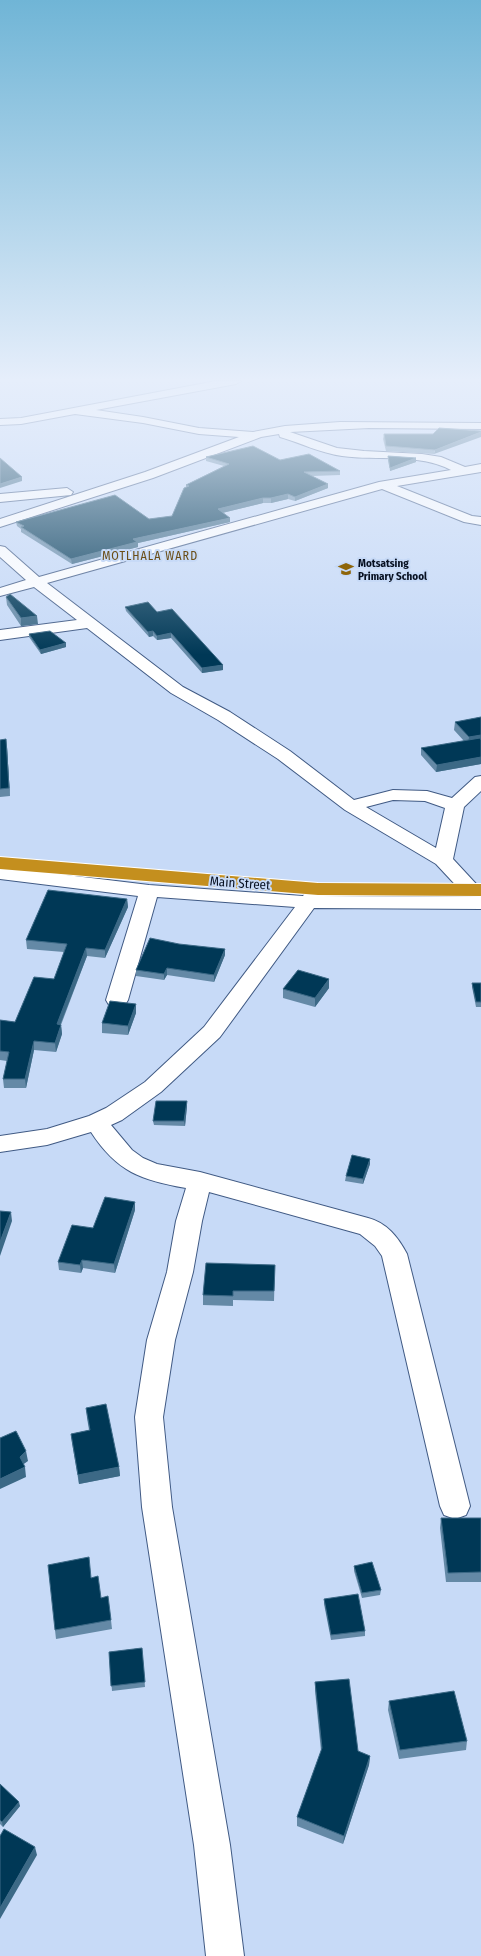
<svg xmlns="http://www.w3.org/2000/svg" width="481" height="1956" font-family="'Fira Sans Condensed',sans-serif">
	<rect width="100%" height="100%" fill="#c7daf7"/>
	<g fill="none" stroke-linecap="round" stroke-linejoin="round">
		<!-- minor casing -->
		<g stroke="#405a84" stroke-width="2">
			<path id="minor" d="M216,381H241L236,384L96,410L143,417L199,428L253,432L285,426L340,422L481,423V429L369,428L290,432L337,448L364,451L422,454L441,457L465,467L481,464V472L397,486L472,516L481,517V525L464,522L382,489L47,583L183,687L230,712L290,751L354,800L393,790L427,791L452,798L475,777L481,776V791L464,807L453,859L478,886L481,890L478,894L471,896L464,894L436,864L345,810L278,759L218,720L171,693L87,628L0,640V630L77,620L34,587L0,596V588L26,580L0,557V546L5,547L39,577L379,482L451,470C419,453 377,461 342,456C320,453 301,443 280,437L279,434L261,437L153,478L0,527V519L145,472L239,437L199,434L143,423L75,414L21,424L0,425V419L21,418ZM393,800L425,801L445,808L436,848L366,807Z
				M67,488L73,492L71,495L0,502V494Z
				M0,867L149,885L303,896C309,888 313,887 322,889L325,893L323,896L481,897V909L314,908L220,1037L161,1092L122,1120L111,1125L132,1150L143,1158L157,1164L200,1172L368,1218C387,1223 398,1237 407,1254L470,1506L466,1515L455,1519L444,1515L440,1506L382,1256L375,1246L360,1234L209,1192L202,1221L193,1272L175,1340L163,1417L172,1507L230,1845L244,1956H206L194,1845L142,1507L135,1417L147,1340L167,1272L176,1221L186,1188C141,1180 117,1172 91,1132L47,1145L0,1152V1136L47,1129L89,1116L106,1108L145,1082L204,1027L295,907L157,897L128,1000L125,1005L117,1007L109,1005L106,1000L138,896L0,879Z"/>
		</g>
		<!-- highway casing -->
		<g stroke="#fff" stroke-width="2">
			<path id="highway" d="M0,857L318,883L481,884V896L318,895L0,869Z"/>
		</g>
		<!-- minor -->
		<use href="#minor" fill="#fff" fill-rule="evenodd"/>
		<!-- highway -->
		<use href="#highway" fill="#c48f1e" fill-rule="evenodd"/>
	</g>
	<!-- wall -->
	<path fill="#6489a6" d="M439,428L434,454L386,451L383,439L384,434H433Z
		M388,456L416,458V462L390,471L388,460Z
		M206,457L280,460L340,471V475L312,476L328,484V488L295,501L288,499L271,503H263L222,513L230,522L138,543V547L72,564L21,532V529L17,526L16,522L149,519L172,516L186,487V485L224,466L206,461Z
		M6,597L38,624L21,626L7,605Z
		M125,607L157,612L223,670L202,673L171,638L157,640L153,636L149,637L126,611Z
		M29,634L66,647L41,654L29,637Z
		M481,717V764L436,772L421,755V748L464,741L454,730L455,722Z
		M0,740L7,747L10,796L0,797Z
		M127,899L128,907L105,958L87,956L61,1025L62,1034L56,1052L34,1050L26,1088H4L3,1079L7,1061L0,1060V1020L15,1022L54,979L64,952L27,949L26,940Z
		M225,955L214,982L167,975L164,980L136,976V970Z
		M472,983H481V1007H476L472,987Z
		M329,988L315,1007L283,998V989Z
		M136,1004V1013L128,1035L102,1033V1023Z
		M187,1101V1106L185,1126L154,1125L153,1121Z
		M370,1164L363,1184L345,1181L346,1176Z
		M135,1210L115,1273L83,1268L81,1273L59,1270L58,1262L93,1228Z
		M275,1265L274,1301L233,1300V1306L203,1305V1295Z
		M86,1408L119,1467L120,1476L79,1484L72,1443L71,1434L89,1430L87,1418Z
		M441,1518H481V1582H446L440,1528Z
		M354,1566L381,1590L380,1595L362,1598L354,1571Z
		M101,1598L111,1620L112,1629L56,1639L55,1630Z
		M324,1599L365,1631V1636L331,1640L324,1604Z
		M142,1648L145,1687L112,1691L109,1652Z
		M315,1682L358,1751L370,1756L369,1765L343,1844L297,1826V1817L321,1751L315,1691Z
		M389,1701L467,1741L466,1750L399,1759L388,1710Z
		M0,1784L20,1806L3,1827L0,1824Z"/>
	<!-- shaded-wall -->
	<path fill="#3c6986" d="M481,432V437L434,454L435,450Z
		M416,458V462L390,471V468Z
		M22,477V481L0,488V484Z
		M328,484V488L295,501V497Z
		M288,494V499L271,503V498Z
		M263,498V503L218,514V509Z
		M230,518V522L138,543V547L72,564L71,559L133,539Z
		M37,616L38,624L21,626V618Z
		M153,631V636L149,637L148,632Z
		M171,633V638L157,640V636Z
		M66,643V647L41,654L40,650Z
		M223,665V670L202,673V668Z
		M481,735V743L468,745L469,737Z
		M6,739L7,747L10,796L9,788Z
		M481,757V764L436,772L437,765Z
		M127,899L128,907L105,958V950Z
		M86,948L87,956L57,1033V1024Z
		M225,949V955L214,982V975Z
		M167,968V975L164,980V974Z
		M329,979V988L315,1007V998Z
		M136,1004V1013L128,1035V1026Z
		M61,1025L62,1034L56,1052L55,1043Z
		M34,1041V1050L26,1088L25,1079Z
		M187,1101V1106L185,1126L184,1121Z
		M370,1159V1164L363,1184V1179Z
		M135,1202V1210L115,1273L114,1264Z
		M11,1212L12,1221L0,1256V1242Z
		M82,1260L83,1268L81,1273L80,1265Z
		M26,1451L28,1461L21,1466L20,1457Z
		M25,1467L26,1477L0,1489V1479Z
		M119,1467L120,1476L79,1484L78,1475Z
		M370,1756L369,1765L343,1844L344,1836Z
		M19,1802L20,1806L3,1827L2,1822Z
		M35,1847L37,1855L0,1919V1908Z"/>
	<!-- building -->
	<path fill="#003856" stroke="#3c6986" d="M439,428L481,431V432L435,450L386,446L384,434H433Z
		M253,446L280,460L309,454L340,471L304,472L328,484L295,497L288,494L271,498H263L218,509L230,518L133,539L137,542L71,559L21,527L24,526L16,522L115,495L149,519L172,516L184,488L189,486L186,485L229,464L206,457Z
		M388,456L416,458L390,468Z
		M0,458L22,477L0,484Z
		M10,594L37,616L21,618L6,597Z
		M148,602L157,612L172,609L223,665L202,668L171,633L157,636L153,631L148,632L125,607Z
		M50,631L66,643L40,650L29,634Z
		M481,717V735L469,737L455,722Z
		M480,738L481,740V757L437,765L421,748Z
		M6,739L9,788L0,789V740Z
		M48,890L127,899L105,950L86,948L57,1024L61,1025L55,1043L34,1041L25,1079H3L9,1052L0,1051V1020L15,1022L34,977L54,979L67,944L26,940Z
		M150,938L179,944L225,949L214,975L167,968L164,974L136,970Z
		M298,970L329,979L315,998L283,989Z
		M472,983H481V1002H476Z
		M110,1001L136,1004L128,1026L102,1023Z
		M156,1101H187L184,1121H153Z
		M352,1155L370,1159L363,1179L346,1176Z
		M105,1197L135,1202L114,1264L82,1260L80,1265L58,1262L72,1225L93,1228Z
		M0,1211L11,1212L0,1242Z
		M206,1263L275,1265L274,1291H233V1296L203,1295Z
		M106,1404L119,1467L78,1475L71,1434L90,1430L86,1408Z
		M16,1431L26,1451L20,1457L25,1467L0,1479V1438Z
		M441,1518H481V1572L448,1573Z
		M89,1557L91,1578L98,1576L101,1598L108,1596L111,1620L55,1630L48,1565Z
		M372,1562L381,1590L362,1593L354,1566Z
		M358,1594L365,1631L331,1635L324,1599Z
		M142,1648L145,1682L111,1686L109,1652Z
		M349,1679L358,1751L370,1756L344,1836L297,1817L322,1748L315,1682Z
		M454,1691L467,1741L400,1750L389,1701Z
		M0,1784L19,1802L2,1822L0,1820Z
		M4,1829L35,1847L0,1908V1836Z"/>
	<!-- sky -->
	<linearGradient id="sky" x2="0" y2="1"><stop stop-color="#70b5d6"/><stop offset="0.58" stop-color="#e6eefb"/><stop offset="1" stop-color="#e6eefb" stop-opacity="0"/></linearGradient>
	<rect width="481" height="655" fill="url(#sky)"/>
	<!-- icons -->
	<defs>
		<g id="school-bare" transform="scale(1.2)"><path d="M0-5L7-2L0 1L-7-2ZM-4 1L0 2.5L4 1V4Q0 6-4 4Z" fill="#8e6509" stroke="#c7daf7" stroke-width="2.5" paint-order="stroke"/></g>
	</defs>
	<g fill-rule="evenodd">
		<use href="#school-bare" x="346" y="569"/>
	</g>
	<g text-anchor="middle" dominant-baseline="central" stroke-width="4" stroke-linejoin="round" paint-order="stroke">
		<!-- far-poi labels -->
		<g font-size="11" font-weight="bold" fill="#071021" stroke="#c7daf7" text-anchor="start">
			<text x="358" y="563">Motsatsing<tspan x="358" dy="13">Primary School</tspan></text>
		</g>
		<!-- far-neighbourhood labels -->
		<g font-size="12" letter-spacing="1" fill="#6a4d16" stroke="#c7daf7">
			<text x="150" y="556">MOTLHALA WARD</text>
		</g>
		<!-- street labels -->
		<g font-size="13" fill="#071021" stroke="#c7daf7">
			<text transform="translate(240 883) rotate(4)">Main Street</text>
		</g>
	</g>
</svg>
